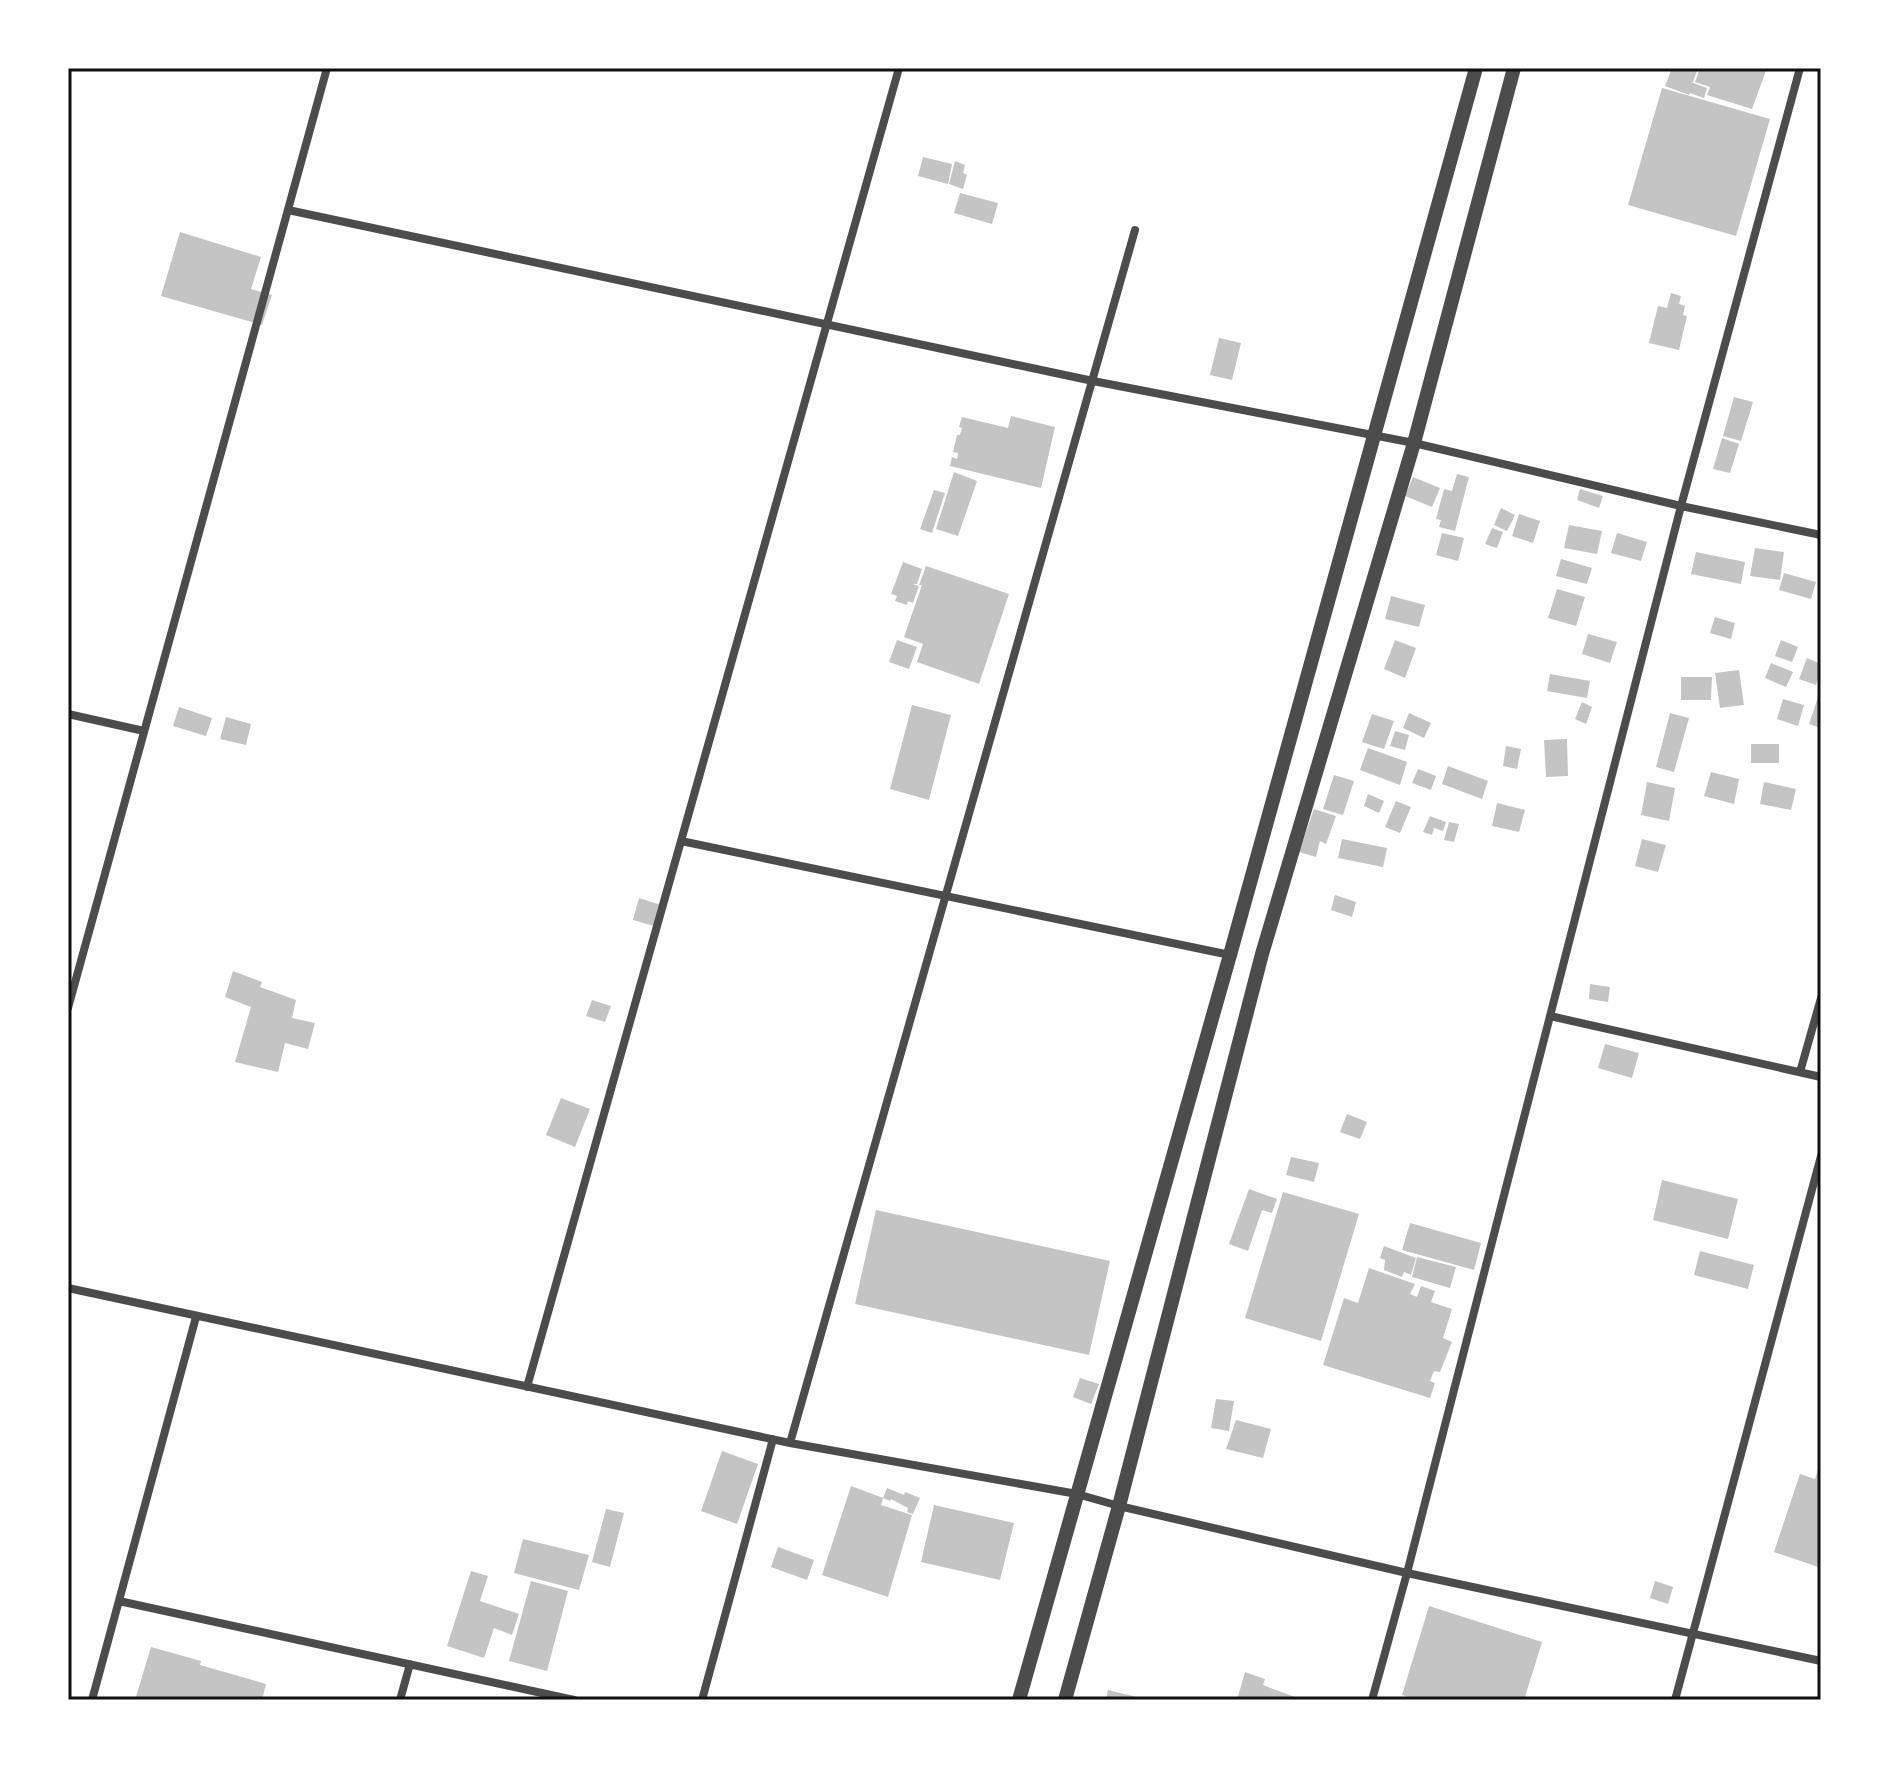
<svg xmlns="http://www.w3.org/2000/svg" width="1889" height="1768" font-family="'Varela Round',sans-serif">
	<rect width="100%" height="100%" fill="#fff"/>
	<!-- building -->
	<path fill="#c4c4c4" d="M1672,68H1688L1697,71L1693,82H1691L1707,88L1704,98L1690,93L1689,95L1665,86Z
		M1700,68H1767L1752,109L1707,95L1710,87L1695,82Z
		M1662,88L1770,119L1736,236L1628,205Z
		M923,157L952,164L948,184L918,176Z
		M955,161L965,165L963,173L967,175L963,189L949,184Z
		M960,193L998,203L992,224L954,213Z
		M180,232L261,257L251,289L272,295L262,325L161,296Z
		M1671,293L1681,296L1679,304L1685,306L1683,315L1687,316L1679,350L1649,343L1658,306L1667,308Z
		M1219,338L1241,343L1232,380L1210,375Z
		M1734,397L1753,402L1741,441L1723,436Z
		M1011,416L1055,427L1041,488L950,466L952,457L957,459L958,453L953,452L957,435H960L962,428L959,427L962,417L1008,428Z
		M1722,438L1739,444L1730,473L1713,469Z
		M954,472L977,481L958,536L936,529Z
		M1457,474L1469,477L1455,531L1439,527L1441,520L1436,519L1444,489L1452,491Z
		M1413,477L1440,488L1432,507L1405,496Z
		M1580,489L1603,496L1599,508L1577,500Z
		M934,490L945,493L932,533L920,529Z
		M1501,508L1515,515L1507,531L1494,525Z
		M1519,514L1540,521L1533,543L1512,536Z
		M1569,525L1602,531L1597,554L1564,548Z
		M1492,528L1503,532L1497,548L1485,544Z
		M1442,533L1464,538L1458,561L1436,555Z
		M1617,533L1647,542L1641,561L1611,553Z
		M1755,548L1784,552L1780,580L1750,576Z
		M1696,552L1745,562L1741,584L1691,574Z
		M1561,559L1592,568L1587,584L1556,576Z
		M903,562L922,569L917,584H913L919,586L913,603L908,601L907,605L895,601L897,596L891,594Z
		M926,566L1009,594L979,684L917,662L923,644L904,637L922,585H919Z
		M1784,573L1816,582L1811,599L1779,590Z
		M1557,589L1585,597L1576,626L1548,618Z
		M1391,596L1425,605L1419,627L1385,619Z
		M1715,617L1735,623L1731,639L1710,633Z
		M1588,634L1617,642L1610,663L1582,654Z
		M897,640L917,647L909,669L889,662Z
		M1395,640L1416,648L1405,678L1384,669Z
		M1781,640L1798,647L1792,662L1775,656Z
		M1807,658L1821,664V670L1816,685L1799,679Z
		M1771,663L1793,672L1786,687L1765,678Z
		M1739,670L1744,705L1720,708L1715,673Z
		M1550,674L1590,681L1587,698L1547,691Z
		M1681,677H1712L1711,700H1681Z
		M1818,697L1821,698V728L1809,724Z
		M1783,699L1804,705L1798,726L1777,719Z
		M1582,702L1592,707L1586,724L1575,719Z
		M912,705L951,715L929,800L890,789Z
		M179,707L212,718L206,736L173,726Z
		M1409,713L1431,723L1424,738L1403,728Z
		M1670,713L1689,718L1674,772L1656,767Z
		M1372,714L1394,721L1384,749L1362,742Z
		M226,717L251,724L246,745L220,739Z
		M1395,731L1409,735L1405,750L1390,746Z
		M1567,739L1568,776L1546,777L1544,740Z
		M1751,744H1779V763H1751Z
		M1506,746L1521,749L1517,769L1503,766Z
		M1368,748L1407,762L1400,785L1360,770Z
		M1448,766L1488,781L1482,799L1442,784Z
		M1418,769L1436,776L1431,790L1412,783Z
		M1711,772L1739,779L1734,804L1704,796Z
		M1334,775L1354,781L1343,815L1323,809Z
		M1647,782L1675,788L1669,821L1641,815Z
		M1764,782L1796,789L1791,810L1760,804Z
		M1368,794L1384,801L1379,813L1364,806Z
		M1396,801L1411,807L1400,833L1385,827Z
		M1497,803L1525,810L1519,832L1492,826Z
		M1314,809L1336,816L1326,844L1320,841L1316,857L1299,852Z
		M1430,816L1446,822L1443,831L1434,828L1432,835L1423,832Z
		M1449,822L1459,824L1454,842L1444,840Z
		M1342,839L1387,848L1383,867L1338,858Z
		M1642,839L1666,845L1658,872L1635,866Z
		M1335,895L1356,902L1352,917L1331,910Z
		M639,898L661,905L654,926L633,920Z
		M233,971L262,982L260,987L296,1000L292,1018L315,1023L308,1049L285,1043L278,1072L235,1062L251,1007L225,997Z
		M1590,984L1610,987L1608,1002L1589,999Z
		M592,1000L611,1006L605,1022L586,1016Z
		M1605,1044L1639,1053L1632,1078L1598,1068Z
		M561,1098L590,1109L575,1147L546,1135Z
		M1347,1114L1367,1122L1360,1139L1340,1132Z
		M1291,1157L1319,1163L1314,1182L1286,1175Z
		M1662,1180L1738,1199L1728,1239L1653,1220Z
		M1249,1189L1277,1199L1272,1213L1262,1210L1248,1251L1229,1244Z
		M1283,1192L1359,1214L1321,1341L1245,1318Z
		M876,1210L1110,1261L1089,1355L855,1304Z
		M1410,1223L1481,1243L1474,1270L1402,1250Z
		M1384,1246L1416,1258L1411,1275L1404,1272L1402,1277L1384,1270L1385,1260L1380,1258Z
		M1700,1251L1754,1265L1748,1289L1694,1275Z
		M1417,1257L1456,1267L1450,1288L1412,1277Z
		M1369,1268L1415,1284L1410,1294L1417,1297L1421,1286L1435,1291L1431,1302L1452,1309L1443,1338L1452,1342L1440,1372L1434,1371L1430,1381L1435,1383L1430,1398L1323,1365L1344,1298L1358,1303Z
		M1080,1378L1099,1384L1091,1404L1073,1397Z
		M1216,1399L1234,1401L1229,1431L1211,1428Z
		M1236,1420L1271,1429L1263,1458L1226,1449Z
		M722,1451L758,1464L737,1524L701,1511Z
		M1820,1463H1821V1568L1774,1552L1800,1474L1815,1479Z
		M851,1486L883,1498L887,1488L904,1495L905,1492L920,1498L913,1514L907,1512L908,1508L891,1499L890,1501L883,1498L881,1505L912,1515L888,1597L822,1575Z
		M934,1505L1014,1523L1000,1580L921,1562Z
		M606,1509L624,1513L610,1567L592,1562Z
		M523,1539L589,1555L579,1590L514,1573Z
		M778,1547L814,1560L807,1580L771,1567Z
		M471,1571L488,1576L480,1601L519,1614L512,1635L494,1628L484,1658L447,1646Z
		M531,1581L568,1591L547,1671L509,1661Z
		M1655,1581L1673,1587L1668,1604L1650,1598Z
		M1429,1606L1542,1642L1524,1700H1419L1402,1695Z
		M151,1647L201,1661L200,1665L266,1684L262,1700H135Z
		M1245,1672L1265,1679L1263,1685L1303,1700H1237Z
		M1108,1690L1145,1699V1700H1106Z"/>
	<g fill="none" stroke-linecap="round" stroke-linejoin="round">
		<!-- minor -->
		<path stroke="#4c4c4c" stroke-width="8" d="M288,210L1093,381L1414,443L1681,506L1821,535
			M68,714L144,731
			M681,841L1230,955
			M68,1008L327,68
			M1550,1016L1821,1077
			M1800,1072L1821,998
			M68,1288L790,1443L1077,1494L1119,1506L1407,1573L1821,1661
			M527,1387L899,68
			M790,1443L1135,230
			M119,1601L574,1700
			M92,1700L196,1317
			M400,1700L410,1664
			M702,1700L773,1439
			M1372,1700L1407,1573L1681,506L1800,68
			M1675,1700L1821,1156"/>
		<!-- tertiary -->
		<path stroke="#4c4c4c" stroke-width="14" d="M1019,1700L1230,955L1476,68
			M1065,1700L1119,1506L1262,954L1414,443L1514,68"/>
	</g>
	<!-- border -->
	<rect width="1889" height="1768" fill="none" stroke="#ffffff" stroke-width="140"/>
	<rect x="70" y="70" width="1749" height="1628" fill="none" stroke="#111" stroke-width="3"/>
</svg>
